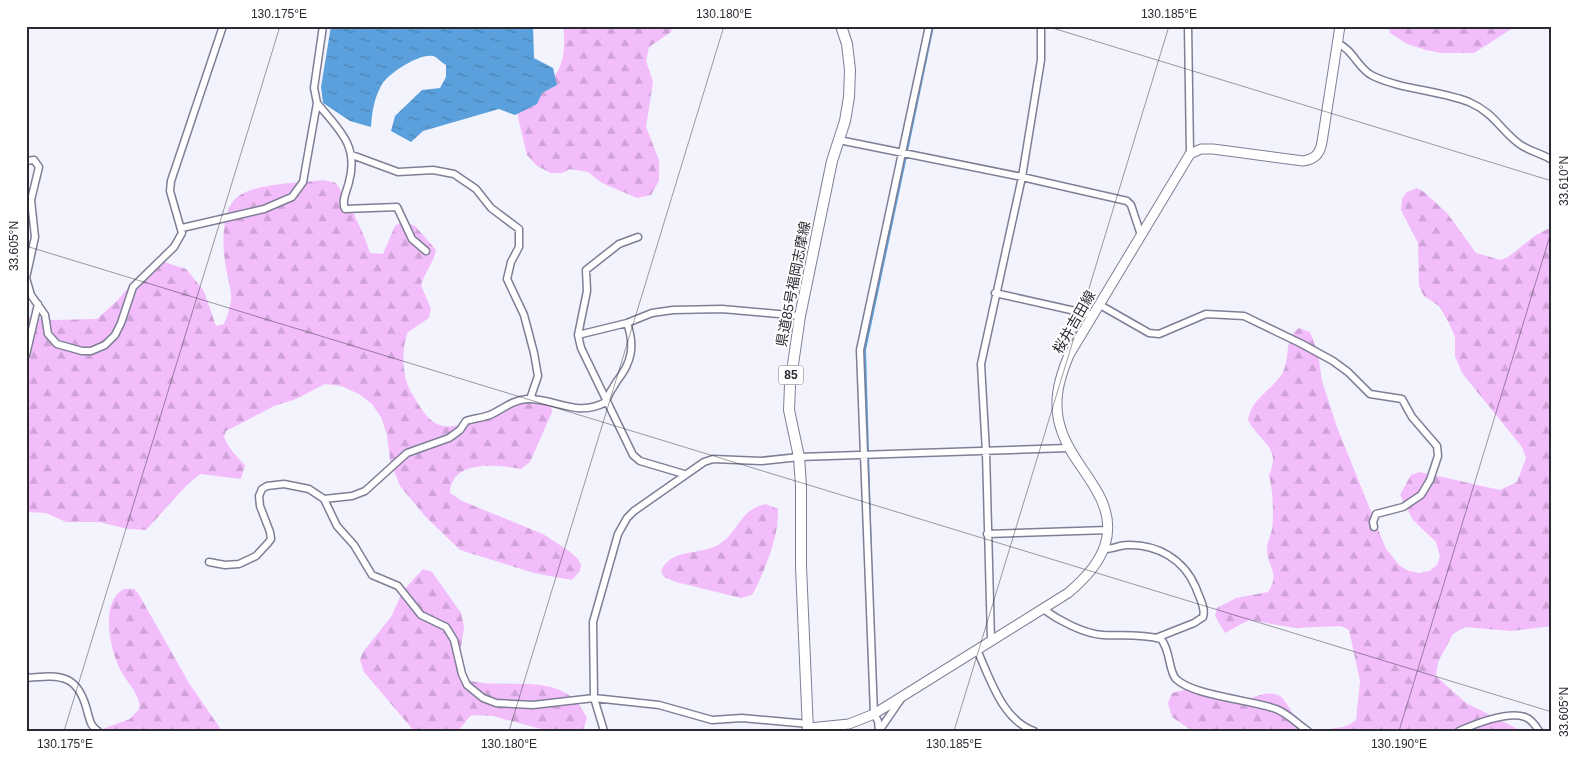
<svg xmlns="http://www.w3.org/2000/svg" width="1578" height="757" font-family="Helvetica,'Noto Sans JP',sans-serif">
	<defs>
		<pattern id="forest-firs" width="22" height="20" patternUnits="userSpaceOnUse" patternTransform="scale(1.25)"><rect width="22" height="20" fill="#f3bdfc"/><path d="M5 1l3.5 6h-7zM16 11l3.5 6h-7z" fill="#d0a3d8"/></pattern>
		<pattern id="water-ripples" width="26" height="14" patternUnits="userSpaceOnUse" patternTransform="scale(1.25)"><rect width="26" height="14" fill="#5aa0dc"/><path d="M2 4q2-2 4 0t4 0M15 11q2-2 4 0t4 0" fill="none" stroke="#4b83b3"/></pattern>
	</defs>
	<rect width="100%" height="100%" fill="#f2f3fd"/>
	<!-- forest -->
	<path fill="url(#forest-firs)" d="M563,26H672L671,32L649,47L646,61L653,82L646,127L659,160V181L651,195L637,198L602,183L588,172L570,169L562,173H551L537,166L527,155L518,117V109C552,83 569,72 563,26Z
		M1388,26H1516L1474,53H1441L1426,50L1407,44L1390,33Z
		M323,180L336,183C350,205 362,228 370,253L383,254L395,226L403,221L415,226L436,250C434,262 425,272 421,285L431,309L429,318L408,332C401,348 402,377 411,392C416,400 421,410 428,417C448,439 474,417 494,408C512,401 532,400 551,405L552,412L530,462L521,469C498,465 451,459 450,493L462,501L543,534L569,551L578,559L581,565L580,571L572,580L534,573L460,550L425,516L400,486L390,460L387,435L381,417L372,404L359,394L341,386L325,384L296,399L274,406L226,431L224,437C229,449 236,456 245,465L241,479L200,474L186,486L146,530L128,529L99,522H66L46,513L26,512V316L52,320L97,319L118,300L136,278L149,266L164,262L186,269L204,291L216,326L224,324C237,292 229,292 225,261C222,244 222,211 236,198C253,183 300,183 323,180Z
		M1417,188L1424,192L1447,213L1476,253L1501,260L1508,257L1536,235L1552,227V626L1511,631L1465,627L1453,634L1438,662L1436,676L1466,703L1522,731H1324C1339,725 1342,731 1356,720L1360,681L1349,630L1341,626L1295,628L1249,620L1225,633L1215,616L1217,608L1236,598L1268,592C1281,572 1267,568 1267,548C1267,542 1271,536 1272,529C1274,512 1273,492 1269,475C1282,447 1260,443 1248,420C1251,399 1271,391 1282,374C1291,359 1283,339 1299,328L1310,332L1318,353L1322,381L1337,427L1386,549L1400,566L1409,571L1419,573L1429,571L1437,565L1440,557L1436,542L1413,520L1400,495L1411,475L1420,472L1500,490L1517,482L1526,458L1522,447L1462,373L1455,356V337L1449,323L1439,306L1424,296L1419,286L1418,243L1401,210L1402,199L1407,192Z
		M766,504L778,509C780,533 764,574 752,595L741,598L676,582L664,577L661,571C672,547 699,556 718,545C739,533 739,509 766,504Z
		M423,569L432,572L461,613L464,627L460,654L468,680C501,690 545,674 574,699C579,703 583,711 587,718L583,731H548L493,716L471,715L458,731H414L364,672L360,660L363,652L391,617L403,591Z
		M124,589H134L138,593L189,683L222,731H97L130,719L139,709C142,697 127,682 121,671C110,651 99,602 124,589Z
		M1189,689C1205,693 1222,699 1238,700C1252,701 1266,688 1280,696C1286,700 1298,723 1304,731H1193L1172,717L1168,703L1172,693Z"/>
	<!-- water -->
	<path fill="url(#water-ripples)" d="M331,26H533L534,58L553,68L557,85L542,93L537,104L515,115L499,109L423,131L411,142L391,131L395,116L422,90L440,88L446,77V65C442,63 437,57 433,56C419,53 387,74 381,86C374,99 372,112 371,127L350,121L323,103L321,87Z"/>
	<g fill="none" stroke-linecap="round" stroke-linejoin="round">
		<!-- stream -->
		<path stroke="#5aa0dc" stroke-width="2" d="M907,151L933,26
			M872,589L865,350L906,156"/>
		<!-- street casing -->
		<g stroke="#7e7f96" stroke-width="9">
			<path id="street" d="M1188,26L1190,154
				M1337,43C1353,49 1358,69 1373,76C1403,90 1438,90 1469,102C1494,113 1499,128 1518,143C1528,151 1541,153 1552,160
				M317,103C339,130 359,145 349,182C347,191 341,201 345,209L397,207L412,239L426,251
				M839,140L1022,177L1127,201L1131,205L1141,235
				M352,155L398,172L433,170L454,174L476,189L491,208L519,229V247L511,262L507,279L524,315L534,353L538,376L530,399
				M26,161L34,160L39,167L31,200L35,237L26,278L31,295L45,315L48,334L57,344L82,351H91L105,345L115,335L121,323L133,287L174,247L182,233L170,191L171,181L223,26
				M182,228L264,209L292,197L303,182L317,103L314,88L323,26
				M638,237L619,244L586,270L587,291L578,335L581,348L633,455L640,461L684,474
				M995,293L1093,315
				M1100,305L1149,333L1159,334L1206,314L1244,316L1302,344L1333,361L1348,372L1370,394L1402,399L1412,417L1437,446L1438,456L1430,480L1421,495L1403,507L1376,514L1373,522L1374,527
				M578,335L627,323L652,313L673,310L722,309L800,316
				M26,355L38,304
				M324,499L352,496L365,491L407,453L449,438L460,430L466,421C474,418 484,418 492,414C504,408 513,400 527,399C556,398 576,418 606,402C608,394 613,388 617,381C632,362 635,346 627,323
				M987,534L1108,530
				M1104,549C1113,549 1120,545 1127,545C1157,544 1184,559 1196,588C1199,597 1206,608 1203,617L1194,623L1156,638
				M209,562L225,565L239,564L256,556L268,543L271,539L270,532L260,506L259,496L262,489L267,486L284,484L309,489L324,499L337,526L354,545L372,575L398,586L421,615L446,627L454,640L462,674L467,685L483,698L496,703L533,705L594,698L659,705L712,720L742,718L809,724
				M1043,609C1058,620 1084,634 1103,635C1123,636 1142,634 1161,639C1171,651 1168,670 1176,679C1194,696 1252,700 1276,709C1289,714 1297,724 1308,731
				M991,640L986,452L981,364L1022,177L1041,60V26
				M977,650C990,678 1002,720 1034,731
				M26,678C63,674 79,675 88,714C90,721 91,727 98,731
				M604,731L594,698L593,622L618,534L627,518L634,511L704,462L713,459L761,461L799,457L1068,448
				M879,731L878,721L874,714L860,350L929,26
				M879,731L901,699
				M1459,731C1475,724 1508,711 1525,717C1531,719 1536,726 1539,731"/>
		</g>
		<!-- secondary casing -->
		<g stroke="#7e7f96" stroke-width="11">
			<path id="secondary" d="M809,728L849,724L874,714L1068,593C1103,564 1122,531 1095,488C1084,469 1069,453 1062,432C1052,405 1058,381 1069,355L1190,154L1201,149H1213L1303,161C1315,159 1320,154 1322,142L1340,26"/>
		</g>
		<!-- primary casing -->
		<g stroke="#7e7f96" stroke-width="12">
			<path id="primary" d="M808,731L801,566V486L799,457L789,410L790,385L800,316L832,161L845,121L849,97L850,70L847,44L841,26"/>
		</g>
		<!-- street -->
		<use href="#street" stroke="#fff" stroke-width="6"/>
		<!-- secondary -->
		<use href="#secondary" stroke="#fff" stroke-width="9"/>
		<!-- primary -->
		<use href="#primary" stroke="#fff" stroke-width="10"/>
	</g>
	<!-- ticks -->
	<path fill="none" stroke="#2a2a33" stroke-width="1" stroke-opacity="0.45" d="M1046,26L1552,181M26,246L1552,712M64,731L280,26M509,731L724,26M954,731L1169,26M1399,731L1552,229"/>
	<g text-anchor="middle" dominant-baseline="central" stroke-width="4" stroke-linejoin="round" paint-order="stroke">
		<!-- shield labels -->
		<rect fill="#fff" stroke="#6a6a70" stroke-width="1" x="778.5" y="365.5" width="25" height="19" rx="4"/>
		<g font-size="12" font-weight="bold" fill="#2a2a33">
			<text x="791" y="375">85</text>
		</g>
		<!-- street labels -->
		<g font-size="14" fill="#2a2a33" stroke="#fff">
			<text transform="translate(793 284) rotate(-79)">県道85号福岡志摩線</text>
			<text transform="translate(1074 322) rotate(-60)">桜井吉田線</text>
		</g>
	</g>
	<!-- border -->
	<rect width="1578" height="757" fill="none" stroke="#ffffff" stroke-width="55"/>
	<rect x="28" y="28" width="1522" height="702" fill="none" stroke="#2a2a33" stroke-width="2"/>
	<g font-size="12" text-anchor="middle" fill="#2a2a33">
		<text x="279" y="18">130.175°E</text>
		<text x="724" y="18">130.180°E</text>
		<text x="1169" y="18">130.185°E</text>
		<text transform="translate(1564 181) rotate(-90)" y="4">33.610°N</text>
		<text transform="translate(14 246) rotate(-90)" y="4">33.605°N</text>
		<text transform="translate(1564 712) rotate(-90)" y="4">33.605°N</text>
		<text x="65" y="748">130.175°E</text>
		<text x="509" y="748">130.180°E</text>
		<text x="954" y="748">130.185°E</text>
		<text x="1399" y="748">130.190°E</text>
	</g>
</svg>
